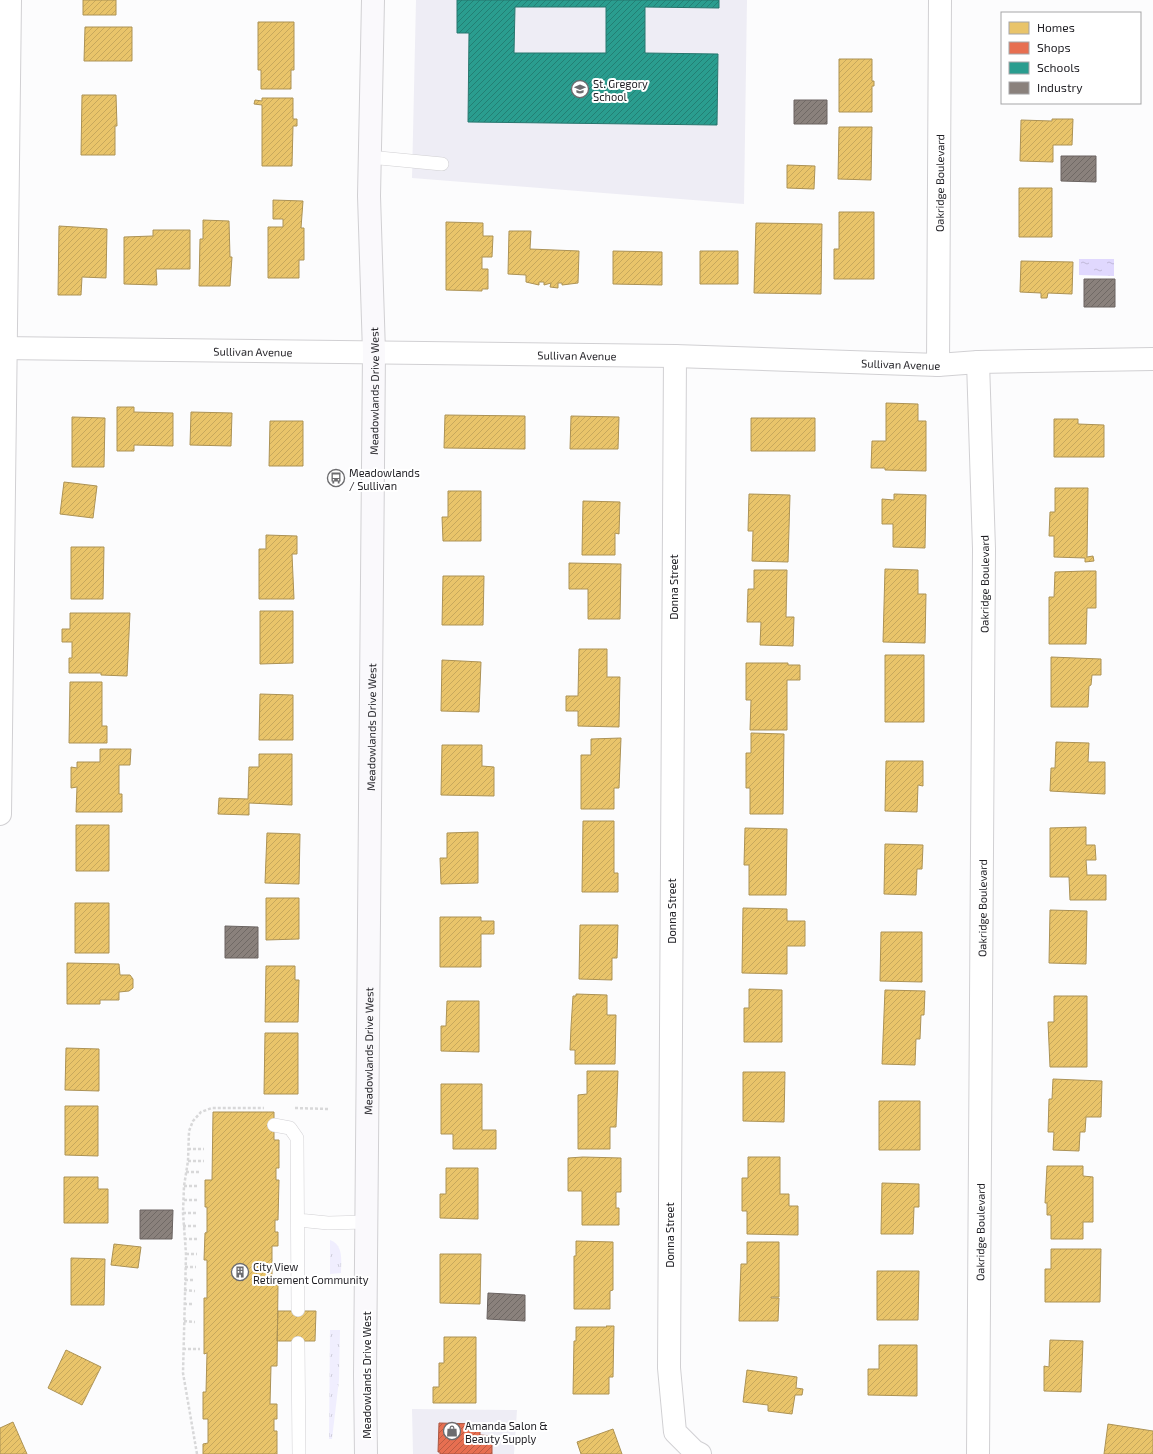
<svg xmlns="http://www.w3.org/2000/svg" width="1153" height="1454" font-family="'Exo 2',sans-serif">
	<defs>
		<pattern id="grass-tufts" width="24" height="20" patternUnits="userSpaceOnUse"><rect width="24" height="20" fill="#f0eefe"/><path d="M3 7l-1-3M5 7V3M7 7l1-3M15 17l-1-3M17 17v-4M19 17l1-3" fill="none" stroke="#cdccd9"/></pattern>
		<pattern id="water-ripples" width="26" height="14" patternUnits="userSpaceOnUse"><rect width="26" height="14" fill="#e0d8fe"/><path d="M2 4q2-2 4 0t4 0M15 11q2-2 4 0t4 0" fill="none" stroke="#c0b9d9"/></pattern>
		<pattern id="homes-hatch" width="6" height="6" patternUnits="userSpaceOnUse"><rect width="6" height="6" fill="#e9c46a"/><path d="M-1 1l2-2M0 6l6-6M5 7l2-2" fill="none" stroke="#c7a85c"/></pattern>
		<pattern id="shops-hatch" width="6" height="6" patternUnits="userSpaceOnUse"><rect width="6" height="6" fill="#e76f51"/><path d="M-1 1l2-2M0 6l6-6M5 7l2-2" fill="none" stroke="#bb5b43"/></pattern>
		<pattern id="schools-hatch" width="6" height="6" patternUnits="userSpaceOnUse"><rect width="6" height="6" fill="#2a9d8f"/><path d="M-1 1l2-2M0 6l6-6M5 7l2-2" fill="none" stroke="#237f74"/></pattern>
		<pattern id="industry-hatch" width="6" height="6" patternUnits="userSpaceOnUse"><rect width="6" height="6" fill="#8a817c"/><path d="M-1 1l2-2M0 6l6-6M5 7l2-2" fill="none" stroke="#706965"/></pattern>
	</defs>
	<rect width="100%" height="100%" fill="#fcfcfd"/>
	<!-- built -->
	<path fill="#eeedf5" d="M416,0H747L744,204L412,178Z
		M412,1409L517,1410L514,1454H413Z"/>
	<!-- grass -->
	<path fill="url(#grass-tufts)" d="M330,1240C344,1245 341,1261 341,1273L330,1274Z
		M330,1330H340L339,1380L332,1439H329V1436Z"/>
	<!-- water -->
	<path fill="url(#water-ripples)" d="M1079,259H1114V276L1079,275Z"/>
	<!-- homes -->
	<path fill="url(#homes-hatch)" stroke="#ac9255" d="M83,0H116V15H83Z
		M258,22H294V70H291V89H261V70H258Z
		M85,27H132V61H84Z
		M839,59H872V81H874V86H872V112H839Z
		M82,95H116L117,126H115V155H81Z
		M262,98H293V119H297V126H293L292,166H262V105L254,104L255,100L262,101Z
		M1052,119H1073L1072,145H1053V162L1020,161L1021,120L1052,121Z
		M839,127H872L871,180L838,179Z
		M787,165L815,166L814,189L787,188Z
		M1019,188H1052V237H1019Z
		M273,200L303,201L301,228H304V260H299V278H268V227H283V219H273Z
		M839,212H874V279H834V249H839Z
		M203,220L229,221L230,257H232L230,286H199L200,239H203Z
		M446,222L483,223V236H493L492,257H482V269H488V289H482V291L446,290Z
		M756,223L822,224L821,294L754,293Z
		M59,226L107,229L106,278L82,277L81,295H58Z
		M153,230H190V269H156L157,285L124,284V237L153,236Z
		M509,231H531L530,249L579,251L578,283L562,285V283H558V288L550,287L551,283L544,285V282H539V285L526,282V275L508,274Z
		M613,251L662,252V285L613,284Z
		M700,251H738V284H700Z
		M1021,261L1073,262L1072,294L1048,293L1047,298H1041V293L1020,292Z
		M886,403L918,404V421H926V471L885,470V468H871L872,441H886Z
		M117,407H134V412L173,413V446L134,445V451H117Z
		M191,412L232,413L231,446L190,445Z
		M445,415L525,416V449L444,448Z
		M571,416L619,417L618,449H570Z
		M72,417L105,418L104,467H72Z
		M751,418H815V451H751Z
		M1054,419H1078V424L1104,425V457H1054Z
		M270,421H303V466H269Z
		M64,482L97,486L93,518L60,514Z
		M1055,488H1088L1087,557L1093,556L1094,561L1085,562V558L1054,557V536H1049L1050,512H1055Z
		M448,491H481V541H443L442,517H448Z
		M749,494L790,495L788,562L752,561L753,531H748Z
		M894,494L926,495L925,548L893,547V524H882V499L894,500Z
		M583,501L620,502L619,534L615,533V555H582Z
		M266,535L297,536V554H292L294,599H259V549H266Z
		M71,547H104L103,599H71Z
		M569,563L621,564L620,619H588V589H569Z
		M885,569L918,570V594H926L925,643L883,642Z
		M754,570H787L786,617H794L793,646L760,645L761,622H747L748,589H754Z
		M1087,571H1096V608H1087L1086,644H1049V597H1054L1055,572Z
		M443,576H484L483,625H442Z
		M260,611H293V663L260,664Z
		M70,613H130L127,676L101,675V673H69V658H72V642H62V629H70Z
		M579,649H607V677H620L619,727L578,726V711H566V696H578Z
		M885,655H924V722H885Z
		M1051,657L1101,659V675H1092L1091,685L1089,686L1088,707H1051Z
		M442,660L481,662L479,712L441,711Z
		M746,663H788V665H800V680H787V730H750L751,700H746Z
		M70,682H102V726H107V743H69Z
		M260,694L293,695V740H259Z
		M751,733L784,734L783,814H750V788H746V753H751Z
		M621,738L619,788H614V809H581V755H591V739Z
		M1056,742L1089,743L1088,762H1105V794L1050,791L1051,768H1055Z
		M442,745H482V766L494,767V796L441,795Z
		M100,749H131L130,765H119V794H122V812H76L77,787L71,788V767L77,768V762H100Z
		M259,754H292V805L249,803V815L218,814L219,798L248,799L249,767H259Z
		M886,761H923V786L918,785L917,812L885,811Z
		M583,821H614V873H618V892H582Z
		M76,825H109V871H76Z
		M1086,827V845H1095L1096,860H1086L1087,875H1106V900H1070L1069,877H1050V828Z
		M745,828L787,829L786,895H749V865H744Z
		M478,832V883L441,884L440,858H447V833Z
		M267,833L300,834L299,884L265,883Z
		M885,844L923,845L922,869H917L916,895L884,894Z
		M266,898H299V939L266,940Z
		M75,903H109V953H75Z
		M743,908L787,909V921H805V946H787V974L742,973Z
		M1050,910L1087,911L1086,964L1049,963Z
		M440,917H481V921H494V934H481V967H440Z
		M580,925H618L617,958H612V980L579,979Z
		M881,932H922V982L880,981Z
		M67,963L119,964L120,975H130L133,979V988L129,991L119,992V1000H100V1004H67Z
		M266,966H295V980H299L298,1022H265Z
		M749,989L782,990V1042H744V1008H749Z
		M885,990L925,991L924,1015H921L920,1039H916L915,1065L882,1064Z
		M576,994L607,995V1015H616L615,1064H575V1050H570L571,1027L573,996H576Z
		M1054,996H1087V1067H1050L1048,1022H1054Z
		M447,1001H479V1052L441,1051V1026H446Z
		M265,1033H298V1094H264Z
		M66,1048L99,1049V1091L65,1090Z
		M587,1071H618L616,1127H610V1149H578V1095L587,1094Z
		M743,1072H785L784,1122L743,1121Z
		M1053,1079L1102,1081L1101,1117H1086L1085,1132H1080L1079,1151L1053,1150L1054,1132H1048L1049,1099H1052Z
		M441,1084H482V1130H496V1149H453V1134H441Z
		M879,1101H920V1150H879Z
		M65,1106H98V1156L65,1155Z
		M213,1112H274V1140H279V1168H276V1180H279L278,1220H275V1232H278V1246H272V1285H278L277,1366H271L270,1404H277V1419H274V1431H277V1454H203V1444L208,1443V1419H203V1392H206L207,1353L204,1354V1298H207V1260H204L205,1233L207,1232V1207H205V1180H212Z
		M583,1157L621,1158V1192H616V1208H619V1225H582V1191H568V1158Z
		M748,1157H780V1194H789V1206H798V1235L747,1234V1211H742V1178H748Z
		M1047,1166H1083V1176L1093,1177V1222H1083V1239H1051V1215H1047V1203H1045Z
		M446,1168H478V1219L440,1218V1194H446Z
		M64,1177H98V1189H108V1223H64Z
		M882,1183L919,1184V1207H914L913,1234H881Z
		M576,1241L613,1242V1290L610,1291V1309H574V1256H576Z
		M747,1242H779V1297H771V1298H779L778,1321H739L741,1264H747Z
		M114,1244L141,1247L138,1268L111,1265Z
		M1051,1249H1101L1100,1302H1045V1269H1051Z
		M440,1254H481L480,1304L440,1303Z
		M71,1258L105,1259L104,1305H71Z
		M877,1271H919L918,1320H877Z
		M278,1311H316L315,1341H277Z
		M606,1326H614L613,1377H609V1394H573L574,1341H576V1327H607Z
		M444,1337H476V1403H433V1387H439V1363H444Z
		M1050,1340L1083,1341L1081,1392L1044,1391V1366L1049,1367Z
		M879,1345H917V1396L868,1395V1369H879Z
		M66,1350L101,1367L82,1405L48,1388Z
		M747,1370L797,1377L796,1388L803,1389L802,1395H795L792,1414L768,1411V1405L743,1402Z
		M13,1422L27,1454H0V1428Z
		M1108,1424L1153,1431V1454H1104Z
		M613,1429L622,1454H581L577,1442Z"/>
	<!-- shops -->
	<path fill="url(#shops-hatch)" stroke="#ab5743" d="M439,1423L480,1424V1435L492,1436V1454H440V1452H438Z"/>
	<!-- schools -->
	<path fill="url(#schools-hatch)" stroke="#27776f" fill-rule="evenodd" d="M457,0H719V8L645,7V53L718,54L717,125L468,122L469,33H457ZM515,7H606V53H514Z"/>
	<!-- industry -->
	<path fill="url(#industry-hatch)" stroke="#6a6361" d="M794,100H827V124H794Z
		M1061,156H1096V182L1061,181Z
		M1084,279H1115V307H1084Z
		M225,926L258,927V958H225Z
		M140,1210H173L172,1239H140Z
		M488,1293L525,1295V1321L487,1319Z"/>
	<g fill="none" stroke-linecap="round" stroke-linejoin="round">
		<!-- lane casing -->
		<g stroke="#d1d0d3" stroke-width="14">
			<path id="lane" d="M369,157L442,164
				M274,1125L290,1128L297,1138L298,1310
				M298,1220L328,1223L366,1222
				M298,1343L299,1454"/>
		</g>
		<!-- street casing -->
		<g stroke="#d1d0d3" stroke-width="24">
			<g id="street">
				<path id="s1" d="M0,348L675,356L938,365L978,362L1153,359"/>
				<path d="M675,356L669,1368L675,1432L694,1451L700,1454"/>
				<path id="s2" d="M938,365L940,0"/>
				<path d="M0,814L10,0"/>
				<path id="s3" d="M978,1454L984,549L978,362"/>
			</g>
		</g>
		<!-- secondary casing -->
		<g stroke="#d1d0d3" stroke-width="24">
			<g id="secondary">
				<path id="s4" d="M366,1454L365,1375L374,352L369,196L373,0"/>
			</g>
		</g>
		<!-- path -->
		<path stroke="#d8d8d9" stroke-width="2.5" stroke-dasharray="3 2" stroke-linecap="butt" d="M295,1108L328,1109
			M188,1149H204
			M188,1161H204
			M186,1172H199
			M184,1186H198
			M184,1200H198
			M183,1213H198
			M183,1226H197
			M184,1239H197
			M186,1254H197
			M185,1267H196
			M185,1280H195
			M184,1290L195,1291
			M184,1304H194
			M184,1321L195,1322
			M183,1349H200
			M197,1454L183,1373L186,1254L183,1213L184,1186L188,1161L189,1131L193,1121L201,1112L212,1108H264"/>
		<!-- lane -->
		<use href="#lane" stroke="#fff" stroke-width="13"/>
		<!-- street -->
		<use href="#street" stroke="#fff" stroke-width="22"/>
		<!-- secondary -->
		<use href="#secondary" stroke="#faf9fc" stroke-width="22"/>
	</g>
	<!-- icons -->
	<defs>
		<g id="school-ring" transform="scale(0.9)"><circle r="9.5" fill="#fff" stroke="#6c6c6f" stroke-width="1.5"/><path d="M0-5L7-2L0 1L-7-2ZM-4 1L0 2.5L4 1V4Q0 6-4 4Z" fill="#6c6c6f"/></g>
		<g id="bus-ring" transform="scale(0.9)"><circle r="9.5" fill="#fff" stroke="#6c6c6f" stroke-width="1.5"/><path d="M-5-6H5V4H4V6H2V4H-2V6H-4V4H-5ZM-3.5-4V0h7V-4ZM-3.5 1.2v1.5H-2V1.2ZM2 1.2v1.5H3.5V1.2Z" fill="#6c6c6f"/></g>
		<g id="building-ring" transform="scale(0.9)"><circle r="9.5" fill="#fff" stroke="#6c6c6f" stroke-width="1.5"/><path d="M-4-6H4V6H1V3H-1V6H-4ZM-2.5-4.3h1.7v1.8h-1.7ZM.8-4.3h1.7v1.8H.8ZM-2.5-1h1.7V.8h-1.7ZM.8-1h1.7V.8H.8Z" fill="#6c6c6f"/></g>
		<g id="shop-ring" transform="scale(0.9)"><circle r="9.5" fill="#fff" stroke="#6c6c6f" stroke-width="1.5"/><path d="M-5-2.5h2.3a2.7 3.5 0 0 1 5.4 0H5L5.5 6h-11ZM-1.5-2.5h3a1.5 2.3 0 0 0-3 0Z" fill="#6c6c6f"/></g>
	</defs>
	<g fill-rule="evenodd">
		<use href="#school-ring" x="580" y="89"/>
		<use href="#bus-ring" x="336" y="478"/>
		<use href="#building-ring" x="240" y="1272"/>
		<use href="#shop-ring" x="452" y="1431"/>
	</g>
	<g text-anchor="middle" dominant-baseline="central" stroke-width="4" stroke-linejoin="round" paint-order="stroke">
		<!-- poi labels -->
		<g font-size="11" fill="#1f1e23" stroke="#fff" text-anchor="start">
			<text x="593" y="83">St. Gregory<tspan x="593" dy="13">School</tspan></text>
			<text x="349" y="472">Meadowlands<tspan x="349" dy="13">/ Sullivan</tspan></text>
			<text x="253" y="1266">City View<tspan x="253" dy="13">Retirement Community</tspan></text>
			<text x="465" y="1425">Amanda Salon &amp;<tspan x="465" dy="13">Beauty Supply</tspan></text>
		</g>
		<!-- street labels -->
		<g font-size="11" fill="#1f1e23" stroke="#fff">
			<text stroke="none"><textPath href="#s2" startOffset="182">Oakridge Boulevard</textPath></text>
			<text stroke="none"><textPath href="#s1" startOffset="253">Sullivan Avenue</textPath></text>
			<text stroke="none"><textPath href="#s1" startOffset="577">Sullivan Avenue</textPath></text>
			<text stroke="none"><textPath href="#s1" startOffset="901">Sullivan Avenue</textPath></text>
			<text stroke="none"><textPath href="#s4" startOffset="1063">Meadowlands Drive West</textPath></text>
			<text stroke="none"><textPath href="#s3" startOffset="870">Oakridge Boulevard</textPath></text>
			<text transform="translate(673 587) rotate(-90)">Donna Street</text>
			<text stroke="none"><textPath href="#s4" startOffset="727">Meadowlands Drive West</textPath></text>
			<text stroke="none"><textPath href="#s3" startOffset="546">Oakridge Boulevard</textPath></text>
			<text transform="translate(671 911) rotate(-90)">Donna Street</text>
			<text stroke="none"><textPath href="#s4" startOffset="403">Meadowlands Drive West</textPath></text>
			<text stroke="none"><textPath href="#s3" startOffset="222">Oakridge Boulevard</textPath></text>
			<text transform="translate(669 1235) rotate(-90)">Donna Street</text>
			<text transform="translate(366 1375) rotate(-90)">Meadowlands Drive West</text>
		</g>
	</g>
	<!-- legend -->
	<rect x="1001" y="12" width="140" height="92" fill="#ffffff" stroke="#a5a5a7"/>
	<rect x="1009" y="22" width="20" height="12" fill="#e9c46a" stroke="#a5a5a7"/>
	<text x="1037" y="32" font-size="12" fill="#1f1e23">Homes</text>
	<rect x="1009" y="42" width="20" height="12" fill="#e76f51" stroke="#a5a5a7"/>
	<text x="1037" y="52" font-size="12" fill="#1f1e23">Shops</text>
	<rect x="1009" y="62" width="20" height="12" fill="#2a9d8f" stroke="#a5a5a7"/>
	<text x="1037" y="72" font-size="12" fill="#1f1e23">Schools</text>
	<rect x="1009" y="82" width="20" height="12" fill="#8a817c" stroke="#a5a5a7"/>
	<text x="1037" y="92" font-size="12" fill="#1f1e23">Industry</text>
</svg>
